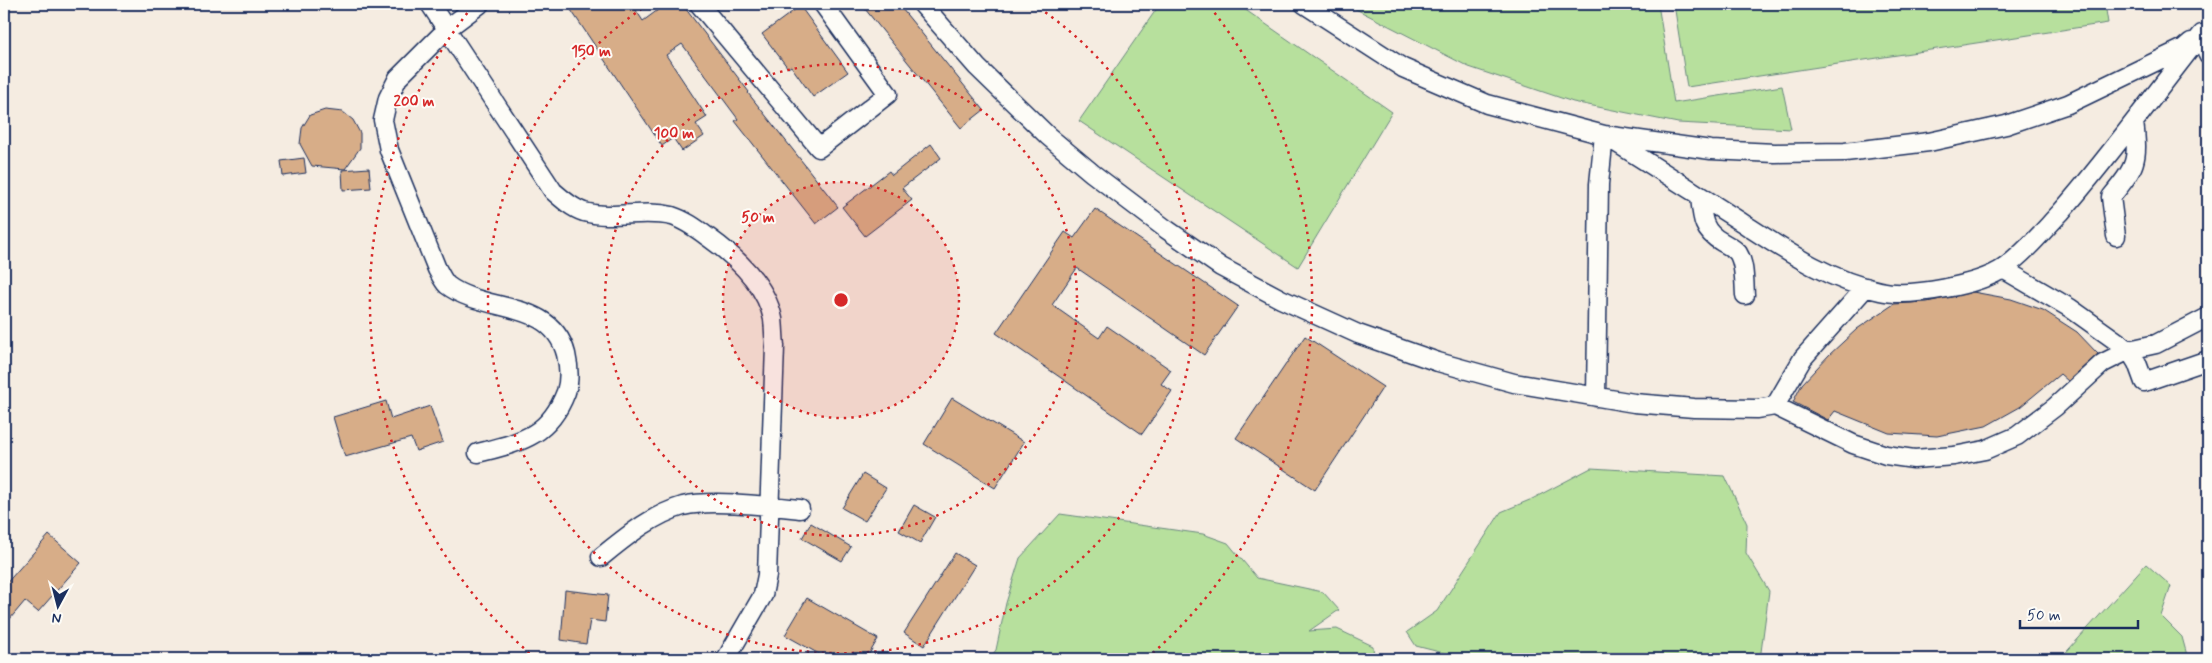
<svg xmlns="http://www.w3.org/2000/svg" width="2212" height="663" font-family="Mynerve,sans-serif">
	<rect width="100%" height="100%" fill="#f5ece1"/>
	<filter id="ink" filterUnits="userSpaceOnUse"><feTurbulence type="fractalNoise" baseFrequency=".02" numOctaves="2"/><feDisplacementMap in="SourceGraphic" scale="10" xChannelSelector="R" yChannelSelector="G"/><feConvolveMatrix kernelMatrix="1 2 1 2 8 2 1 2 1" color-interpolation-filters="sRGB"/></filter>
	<g filter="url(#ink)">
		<!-- green -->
		<path fill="#b7e09d" stroke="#69887e" d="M1160,4H1237L1392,112L1298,267L1079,121Z
			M1346,4H1658L1674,103L1782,86L1791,129L1678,123L1573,102L1469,67Z
			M1674,4H2105L2108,23L1687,87Z
			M1591,468L1725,476L1747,524L1746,553L1769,591L1761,652L1763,659H1623L1559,655L1532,659H1467L1416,646L1407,632L1437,611L1501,512L1532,499Z
			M1060,514L1203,534L1228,543L1257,578L1323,592L1339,610L1309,631L1337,629L1373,646L1374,659H989L996,650L1006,603L1020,558Z
			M2146,564L2171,586L2161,616L2182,637L2188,659H2060Z"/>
		<!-- building -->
		<path fill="#d7ad88" stroke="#1b2f5e" d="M567,4H632L643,21L666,4H682L749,92L748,93L838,207L816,224L735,121L738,119L682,44L666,55L707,117L696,124L704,136L682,151L673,138L662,146Z
			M861,4H898L984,110L961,128Z
			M800,6L848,72L813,97L791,66L788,68L762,34Z
			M325,110L343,112L353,120L360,133V148L345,169L312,166L300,144L302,128L310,115Z
			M931,144L941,158L902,188L912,200L865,236L842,207L889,171L892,175Z
			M304,158L306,173L283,176L281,161Z
			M369,168L371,188L343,190L342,170Z
			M1095,209L1238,306L1204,355L1077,268L1052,305L1099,338L1107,326L1171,370L1161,384L1172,391L1142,434L996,333L1065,232L1074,238Z
			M1973,292L2011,299L2043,310L2077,332L2098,354L2068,381L2060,374L2020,407L1986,426L1937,436L1889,433L1835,411L1828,420L1793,402L1802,384L1829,355L1857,329L1894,304L1927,302Z
			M1305,336L1383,387L1315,490L1236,438Z
			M952,398L1024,442L995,488L924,444Z
			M386,401L391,419L430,406L443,442L416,451L411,438L345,457L333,417Z
			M863,474L886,488L865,521L842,508Z
			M914,505L935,517L920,543L899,531Z
			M811,523L851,547L842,561L802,538Z
			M49,535L81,563L38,612L25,601L4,626V586Z
			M955,553L975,565L924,646L904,633Z
			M565,590L608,595L605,622L590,620L586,644L561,640Z
			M807,598L878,639L866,659H828L785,635Z"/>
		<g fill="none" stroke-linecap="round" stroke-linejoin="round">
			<!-- minor casing -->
			<g stroke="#1b2f5e" stroke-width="21">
				<path id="minor" d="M430,4L553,191C562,199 572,208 584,212C613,220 643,209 672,216C685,220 697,229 708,237C736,257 766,284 773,319C774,328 774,337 775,346L767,575L763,595L726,659
					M699,4L819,148L888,94L823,4
					M922,4L977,67L1048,136L1092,173L1166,229L1221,267L1281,299L1358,334L1438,362L1514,383L1634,403L1694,408L1757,409L1775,406L1853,444L1886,455L1914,459L1954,456L1985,450L2017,436L2055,407L2103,363L2129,350L2137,363L2144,382L2208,360
					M1304,4L1403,68L1487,104L1604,135L1711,150L1775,153L1845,152L1929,142L2006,125L2068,104L2184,48L2191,42
					M2202,34L2208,55
					M1700,196C1702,217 1702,231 1722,242C1727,245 1734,248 1738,253C1745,264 1744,281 1745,295
					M2116,236L2111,197C2136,166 2139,162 2134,122
					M2003,269L2070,308L2129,350L2156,344L2208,317
					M1596,397L1599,184L1604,135C1649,163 1694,192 1738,220C1783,249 1827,280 1880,291C1910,298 1979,285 2004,268C2026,252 2043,231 2061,212C2111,155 2155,93 2202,34
					M1775,406L1803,358L1866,287
					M478,453C520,442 549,437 566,392C570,380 569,367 566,354C551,298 485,314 447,285C443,281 440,274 437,269L389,150L383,120L388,98L398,78L448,28L480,4
					M601,557C626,537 652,515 683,506C711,499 770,506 800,509"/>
			</g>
			<!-- minor -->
			<use href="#minor" stroke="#fdfcf7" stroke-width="18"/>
		</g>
	</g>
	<!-- distance rings -->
	<circle cx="841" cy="300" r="118" fill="#d62828" fill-opacity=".12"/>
	<g fill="none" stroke="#d62828" stroke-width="2.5" stroke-dasharray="2.5 5">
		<circle cx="841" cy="300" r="118"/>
		<circle cx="841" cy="300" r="236"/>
		<path d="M1033 4A353 353 0 1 1 649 4"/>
		<path d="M535 658A471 471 0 0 1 472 7M1210 7A471 471 0 0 1 1147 658"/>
	</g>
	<circle cx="841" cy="300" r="8" fill="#d62828" stroke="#fdfcf7" stroke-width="2.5"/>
	<g font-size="15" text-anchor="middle" font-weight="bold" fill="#d62828" stroke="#fdfcf7" stroke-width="4" stroke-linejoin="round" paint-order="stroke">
		<text x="591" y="56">150 m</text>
		<text x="414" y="106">200 m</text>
		<text x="674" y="138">100 m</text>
		<text x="758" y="222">50 m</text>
	</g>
	<!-- margin -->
	<rect width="2212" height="663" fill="none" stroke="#fdfcf7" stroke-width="20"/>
	<rect x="10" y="10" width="2192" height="643" fill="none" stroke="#1b2f5e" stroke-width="2" filter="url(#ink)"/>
	<!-- north arrow -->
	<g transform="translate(58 606) rotate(187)" stroke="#fdfcf7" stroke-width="4" paint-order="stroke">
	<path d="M0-4L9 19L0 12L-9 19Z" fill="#1b2f5e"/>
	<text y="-8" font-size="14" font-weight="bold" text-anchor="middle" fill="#1b2f5e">N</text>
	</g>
	<!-- scale -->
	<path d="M2020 620v8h118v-8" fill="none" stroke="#1b2f5e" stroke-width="2.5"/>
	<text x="2027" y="620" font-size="15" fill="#1b2f5e" stroke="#fdfcf7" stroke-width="4" paint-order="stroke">50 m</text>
</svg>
